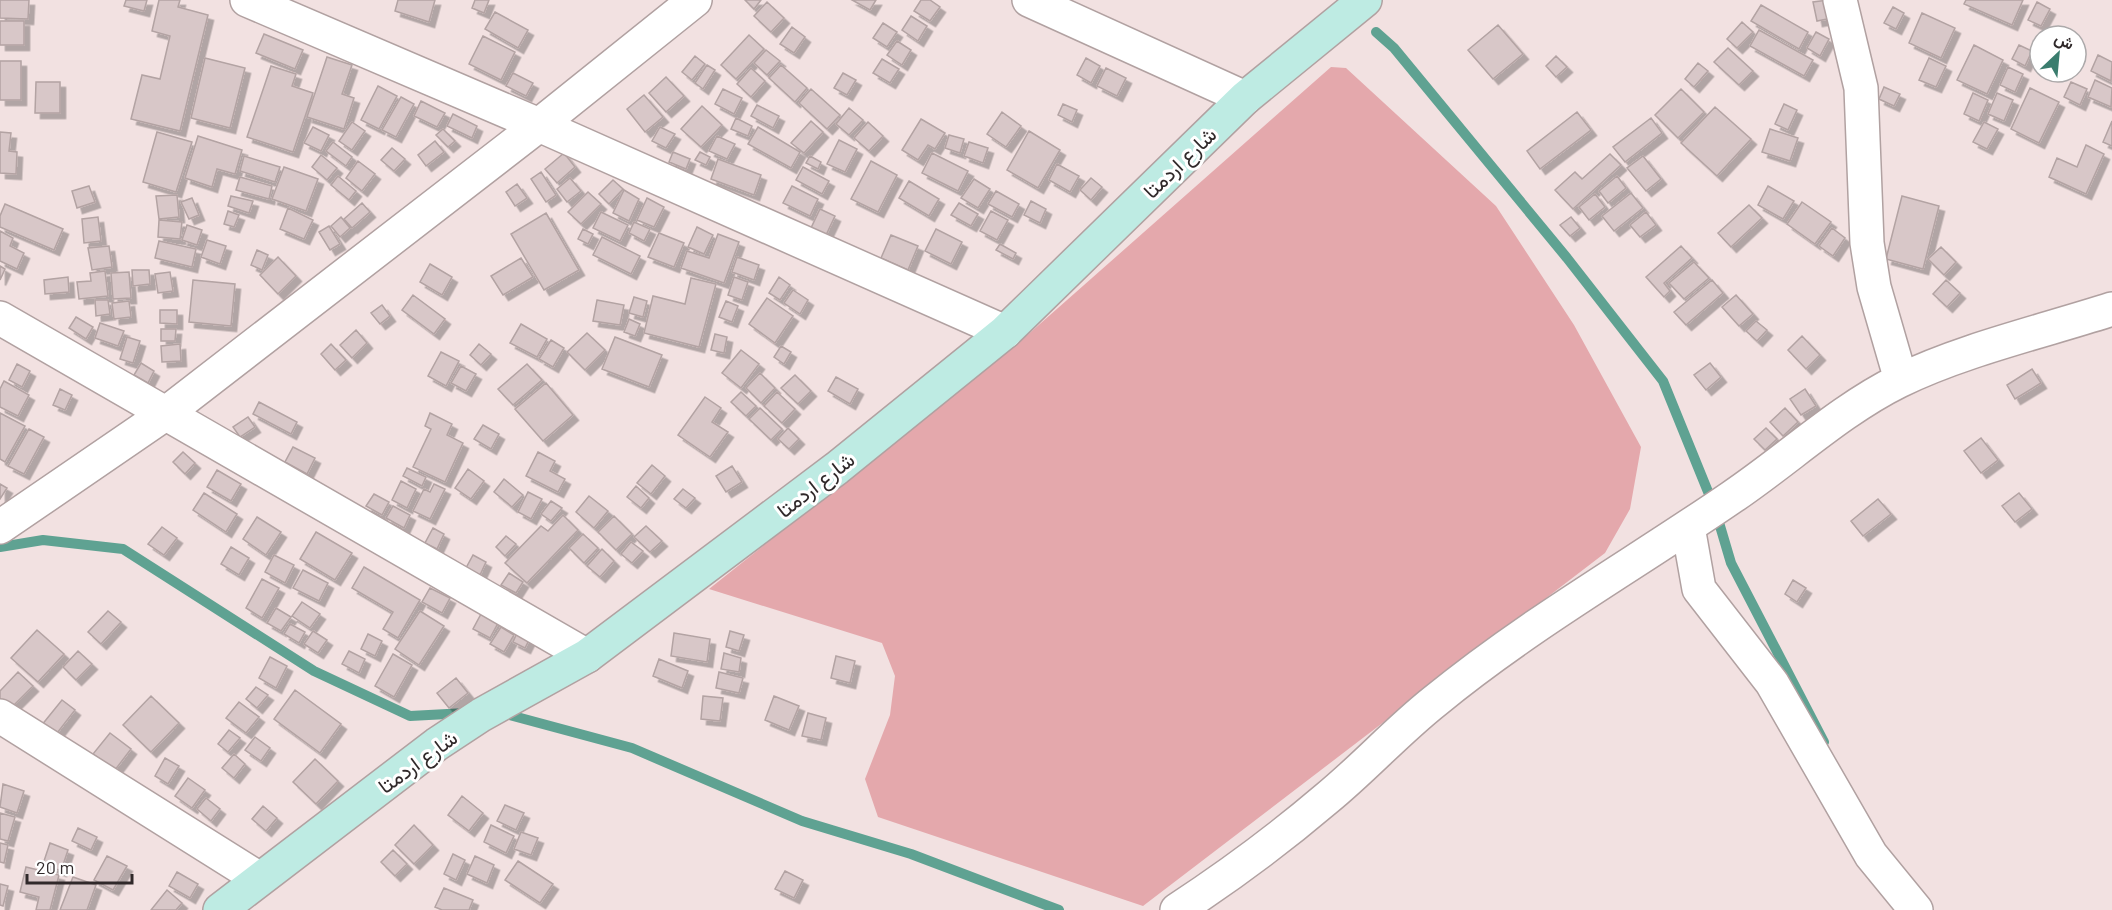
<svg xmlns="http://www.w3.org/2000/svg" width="2112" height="910" font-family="Barlow,Vazirmatn,sans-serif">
	<defs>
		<filter id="shadow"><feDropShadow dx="5.5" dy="5.5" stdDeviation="0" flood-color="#0004"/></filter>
	</defs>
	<rect width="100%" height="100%" fill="#f2e1e1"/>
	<!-- green -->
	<path fill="#e4a8ac" d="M1331,67L1346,68L1496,206L1574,325L1641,447L1630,509L1605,553L1143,906L878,817L865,779L890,715L895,676L882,643L709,589L1024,338Z"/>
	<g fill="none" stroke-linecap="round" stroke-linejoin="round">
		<!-- stream -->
		<path stroke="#5fa292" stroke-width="10" d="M1376,32L1394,48L1567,258L1663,381L1715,509L1731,563L1824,742
			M0,547L43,540L123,549L314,671L410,716L466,713
			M502,713L632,748L802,821L911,854L1059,910"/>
	</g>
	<!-- building -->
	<path fill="#d8c7c8" stroke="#b3a3a3" stroke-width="1.5" filter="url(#shadow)" d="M0,0H29L28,19L0,18Z
		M126,0H147L144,11L124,6Z
		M159,0H180L178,7L208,15L180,131L131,119L142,75L160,79L170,36L152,31Z
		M398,0H435L429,22L395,11Z
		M475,0H489L484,13L472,8Z
		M745,0H761L754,9Z
		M852,0H876L870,10Z
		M921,0H930L940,7L930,21L914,11Z
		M1828,0L1832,18L1817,21L1813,2Z
		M1966,0H2023L2012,25L1964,4Z
		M767,2L784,18L771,32L754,16Z
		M2037,2L2050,9L2041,26L2028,20Z
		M1761,5L1808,32L1799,49L1751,21Z
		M1893,7L1904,13L1896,29L1884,23Z
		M495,12L528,30L518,48L485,29Z
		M1922,13L1955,28L1941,58L1909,43Z
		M911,16L927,26L918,41L902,30Z
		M0,21H24V45H0Z
		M1742,22L1753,32L1737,48L1727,39Z
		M883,23L897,32L887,47L873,38Z
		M1498,25L1523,54L1493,79L1468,50Z
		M792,27L805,37L794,53L780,44Z
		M1759,30L1813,60L1804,76L1750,46Z
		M1816,32L1829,39L1820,56L1807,48Z
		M264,34L303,50L295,69L256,53Z
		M749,35L764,49L736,79L721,65Z
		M483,36L515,52L501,80L469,64Z
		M897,41L911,50L902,65L887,55Z
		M1974,45L2003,60L1987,94L1957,80Z
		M2019,45L2032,51L2025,66L2012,59Z
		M1728,48L1753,71L1739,85L1714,62Z
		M766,50L780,61L767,75L754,63Z
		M2098,55L2112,62L2111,81L2091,71Z
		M695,56L705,64L692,80L682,72Z
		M1556,56L1567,67L1556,77L1546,66Z
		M327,57L352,65L342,94L354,98L344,129L307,117Z
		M205,58L245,68L230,128L191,118Z
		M1086,58L1100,66L1091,83L1077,75Z
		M1929,58L1946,66L1936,87L1919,80Z
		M882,59L899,69L890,83L873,73Z
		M0,61H21V100H0Z
		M1698,63L1708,71L1694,87L1685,79Z
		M707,65L715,70L703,89L695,83Z
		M781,65L807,88L795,102L769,78Z
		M271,66L296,74L292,86L313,93L293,152L247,137Z
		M2008,67L2023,74L2015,92L2000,85Z
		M751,68L765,81L751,97L737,84Z
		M1106,68L1126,78L1117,96L1097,86Z
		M513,73L533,83L526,96L506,86Z
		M843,73L856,80L847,95L834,88Z
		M666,77L684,96L666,112L649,93Z
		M2095,80L2112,88L2111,107L2088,97Z
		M36,82H60V113H35Z
		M2071,82L2087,89L2080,105L2064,97Z
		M378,86L397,96L379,129L361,120Z
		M1884,87L1900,94L1894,106L1879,99Z
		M2030,88L2059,102L2039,143L2011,129Z
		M723,89L742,98L734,114L715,104Z
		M811,89L840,115L827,129L799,103Z
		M1681,89L1704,112L1678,138L1655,115Z
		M1973,93L1988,100L1979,121L1964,114Z
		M1997,93L2013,100L2004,121L1988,114Z
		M644,95L663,117L645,132L627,109Z
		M401,97L414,104L396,137L382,130Z
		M421,101L445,113L437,127L414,116Z
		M1063,104L1077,110L1072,122L1058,115Z
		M1784,104L1797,110L1788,130L1775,124Z
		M757,105L779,116L773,128L751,116Z
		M702,106L722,125L701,147L681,129Z
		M1715,107L1751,139L1717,176L1681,143Z
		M849,108L863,120L849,135L836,124Z
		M1002,112L1021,126L1006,147L987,134Z
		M1577,112L1591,130L1540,169L1527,151Z
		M453,114L477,126L472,138L447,126Z
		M736,118L752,126L748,136L731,129Z
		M1651,118L1662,133L1625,162L1613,147Z
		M921,119L945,133L935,149L928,145L918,160L902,150Z
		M811,121L823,132L804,153L791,143Z
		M2112,121V146L2103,142Z
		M352,122L365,131L352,150L339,141Z
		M868,122L883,136L869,151L854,138Z
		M1984,122L1998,129L1987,149L1973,142Z
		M313,127L329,135L321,151L304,143Z
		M660,127L675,134L666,148L652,141Z
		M758,127L800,152L791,168L748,144Z
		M443,129L455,141L448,147L436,135Z
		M1770,129L1798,138L1790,161L1762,152Z
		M1029,131L1060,150L1038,188L1007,170Z
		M0,132L11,133L9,151L17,152L16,174L0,173Z
		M157,132L192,142L176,192L143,182Z
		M949,135L964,139L960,153L945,148Z
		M198,136L242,150L235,174L217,169L212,187L185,178Z
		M717,136L735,144L727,159L709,151Z
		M839,140L857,149L845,172L827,164Z
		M435,141L444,152L426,166L418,155Z
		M333,142L352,157L346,166L326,151Z
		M969,142L988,148L983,163L964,156Z
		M2086,145L2104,154L2086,194L2049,177L2057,158L2077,167Z
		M392,148L405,159L394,171L381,160Z
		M673,152L690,159L686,169L669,162Z
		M700,152L710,157L706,165L695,160Z
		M564,153L575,167L557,183L545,169Z
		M932,153L968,171L958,191L922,173Z
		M1610,154L1621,165L1573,209L1555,190L1575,172L1582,179Z
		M321,155L337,168L327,180L312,167Z
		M244,156L280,167L275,182L240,171Z
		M810,156L821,162L818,169L806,163Z
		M1643,156L1661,179L1646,191L1627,168Z
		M718,159L761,175L754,195L711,179Z
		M358,161L375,174L362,191L346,178Z
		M871,161L897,175L878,212L851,199Z
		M1057,164L1079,176L1070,192L1049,180Z
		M284,167L318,179L306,211L272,199Z
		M803,167L829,181L822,194L796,180Z
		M541,172L556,195L546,202L531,179Z
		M338,176L356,191L349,200L331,185Z
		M1617,176L1626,188L1608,203L1599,191Z
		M240,177L272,186L269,199L236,190Z
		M570,178L581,191L567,202L557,189Z
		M1091,178L1102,187L1091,200L1080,190Z
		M974,179L990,189L978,208L961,198Z
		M613,180L623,189L609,204L599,194Z
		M909,181L939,199L929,216L899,198Z
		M517,184L527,198L515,206L506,192Z
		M89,186L95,202L77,208L72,191Z
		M792,186L818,199L810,216L783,203Z
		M1768,186L1794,201L1783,219L1758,205Z
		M624,190L639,199L629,221L613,213Z
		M996,191L1019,204L1012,217L988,204Z
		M588,192L601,204L581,224L568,212Z
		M1631,193L1643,208L1614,231L1602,216Z
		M1595,194L1605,207L1589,220L1579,207Z
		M177,195L179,217L159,219L156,196Z
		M231,196L253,201L249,213L228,206Z
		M1902,196L1939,206L1923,269L1886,259Z
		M192,198L199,215L189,219L181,202Z
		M647,198L664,207L654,227L637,220Z
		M1031,201L1046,209L1040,223L1024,215Z
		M1802,202L1831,222L1815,244L1787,224Z
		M362,203L370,212L352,228L344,219Z
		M959,203L978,214L971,226L951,215Z
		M5,204L63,229L54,250L0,227V216Z
		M1749,205L1762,218L1731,247L1718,233Z
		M288,208L313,220L304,239L280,229Z
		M820,209L835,216L826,235L811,228Z
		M228,211L239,215L234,227L224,224Z
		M991,211L1008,220L997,240L980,231Z
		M601,212L628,225L620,241L593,228Z
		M1646,212L1656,225L1640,237L1630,225Z
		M546,213L579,270L544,290L511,234Z
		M98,217L101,241L84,243L82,219Z
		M341,217L350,228L340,237L331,226Z
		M1571,217L1580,228L1570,236L1560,225Z
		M159,220L182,222L180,239L158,237Z
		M634,222L650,229L644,241L629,233Z
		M187,225L202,230L197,245L182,240Z
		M329,226L340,244L330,250L319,232Z
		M697,227L713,235L704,254L688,247Z
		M1832,228L1845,238L1833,256L1819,246Z
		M583,229L593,234L588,244L578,239Z
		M936,229L962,242L951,264L925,251Z
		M0,231L13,238L10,246L24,253L17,269L0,261Z
		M659,233L684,243L674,267L648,257Z
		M718,234L739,242L724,283L681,268L687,251L709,258Z
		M891,235L918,246L908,270L881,258Z
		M602,237L640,256L631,274L593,255Z
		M207,240L226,246L220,264L201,257Z
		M159,241L196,249L192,267L155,258Z
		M1000,244L1016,253L1013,259L996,250Z
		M109,246L112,267L92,270L88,248Z
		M1681,246L1692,258L1664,283L1670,291L1664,297L1646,277Z
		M1941,247L1956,262L1944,275L1928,259Z
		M257,250L268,255L262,270L251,265Z
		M278,257L296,276L278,294L260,275Z
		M737,257L759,265L754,280L732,272Z
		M521,258L533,277L503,295L491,276Z
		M1694,262L1709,278L1684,299L1669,283Z
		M430,264L452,277L442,295L420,282Z
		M0,266L5,269L0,280Z
		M132,270H149L150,284L133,286Z
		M105,271L108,296L79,299L77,282L91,281L90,273Z
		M129,272L131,298L113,299L111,273Z
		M170,272L173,291L158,293L155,274Z
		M68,277L69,292L45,294L44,280Z
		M734,277L748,282L742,300L728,295Z
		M779,277L790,285L780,300L769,293Z
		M691,278L716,284L699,347L644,333L653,296L685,304Z
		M193,280L235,284L231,326L189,322Z
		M1712,280L1723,293L1686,325L1674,312Z
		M1946,280L1960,293L1947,307L1933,294Z
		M793,290L808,300L800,314L784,303Z
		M413,295L445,319L434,334L402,310Z
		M1736,295L1753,314L1739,326L1722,307Z
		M634,297L647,301L643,317L629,313Z
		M767,298L793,316L775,343L749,324Z
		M95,300H108L110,314L96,316Z
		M597,300L624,305L620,325L593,321Z
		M129,301L131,317L114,319L112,303Z
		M726,301L738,306L732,322L719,317Z
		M382,305L390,316L380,324L371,313Z
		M160,310H177V324L160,323Z
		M76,317L93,327L86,339L69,328Z
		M629,319L640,324L635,336L624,332Z
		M1756,321L1767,330L1757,341L1746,331Z
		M100,323L124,331L118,346L95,338Z
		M521,324L547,339L537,357L510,343Z
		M161,329H176L175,341H161Z
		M356,330L367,343L352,358L340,345Z
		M587,333L605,350L585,370L567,352Z
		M715,334L727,337L724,353L711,350Z
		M1802,336L1820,355L1806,369L1788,350Z
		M127,337L140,341L133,363L120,359Z
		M615,337L662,355L649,387L602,369Z
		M551,340L564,348L553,367L539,359Z
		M180,344L181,361L162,362L161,346Z
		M331,344L346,360L335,370L321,354Z
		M479,344L491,354L481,365L470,355Z
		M781,346L791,352L784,364L774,357Z
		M741,350L759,364L741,388L722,373Z
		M441,352L459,361L446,386L428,376Z
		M141,363L154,371L148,383L134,375Z
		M1710,363L1721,377L1706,390L1694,375Z
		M17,364L30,371L22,387L9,380Z
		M527,364L542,380L513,405L498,389Z
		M461,366L476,374L466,391L451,383Z
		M2032,369L2041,383L2015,399L2007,385Z
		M760,373L775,388L761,403L746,388Z
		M795,375L811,391L798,404L781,388Z
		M836,377L858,389L850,404L828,391Z
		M4,381L29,395L18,416L0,407V389Z
		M546,383L573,415L543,441L515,409Z
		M60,389L72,395L65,410L53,405Z
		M1805,389L1816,406L1801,415L1790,399Z
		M741,392L756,406L746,416L731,402Z
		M777,392L795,409L782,423L764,406Z
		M705,397L721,408L712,422L728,432L710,457L678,435Z
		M259,402L297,422L291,434L253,414Z
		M760,408L782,429L771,440L749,419Z
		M1785,408L1798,422L1783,436L1770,422Z
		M0,413L25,426L5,462L0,459Z
		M430,413L452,424L447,435L463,443L445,482L413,467L431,429L425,426Z
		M248,417L255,427L240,437L233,427Z
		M483,425L499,434L491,449L474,439Z
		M788,428L799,439L789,449L778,439Z
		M1766,428L1777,439L1765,450L1754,439Z
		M29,429L44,437L24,474L8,466Z
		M1981,438L1998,460L1981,473L1964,451Z
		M293,447L315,458L307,474L285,462Z
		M183,452L195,463L185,474L173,462Z
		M538,452L555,461L550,471L565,479L558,492L526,476Z
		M652,465L665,476L651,494L637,483Z
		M732,466L742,482L726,492L716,476Z
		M407,468L426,477L422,486L403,476Z
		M468,469L484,481L471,499L455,488Z
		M217,470L241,484L231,501L207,487Z
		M504,479L523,495L512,507L494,492Z
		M401,481L416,489L407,508L392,500Z
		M0,484L7,488L0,499Z
		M434,484L445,489L430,519L413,511L424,489L430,492Z
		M636,486L649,498L641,508L627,497Z
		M683,489L695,498L686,508L674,499Z
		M528,492L542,499L531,519L518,512Z
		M204,493L237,514L226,532L193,510Z
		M2019,493L2032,509L2015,522L2002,506Z
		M374,494L389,502L382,515L366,506Z
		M589,496L608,511L594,528L576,512Z
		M1878,499L1891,514L1863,536L1851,521Z
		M551,501L562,508L551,521L541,514Z
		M393,506L410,515L404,528L386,518Z
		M563,515L578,530L527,583L505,563L541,526L548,531Z
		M614,516L632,534L616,550L598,532Z
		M257,517L281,532L266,555L243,539Z
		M646,526L662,541L650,552L634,537Z
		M162,527L177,538L164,555L148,544Z
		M433,528L444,534L437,549L425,543Z
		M316,532L352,553L335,580L300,559Z
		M583,534L598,548L584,563L569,548Z
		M506,536L516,544L505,556L496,547Z
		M631,542L643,551L632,563L621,554Z
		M231,547L249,558L239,575L221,564Z
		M602,549L614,561L600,577L587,566Z
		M274,555L294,565L285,583L265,572Z
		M473,555L486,562L480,575L466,568Z
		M364,567L420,600L398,638L383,629L393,612L352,588Z
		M303,570L328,583L319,601L293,588Z
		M509,573L523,582L516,593L501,585Z
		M262,579L279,588L262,618L246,608Z
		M1793,580L1806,588L1797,602L1785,594Z
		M430,588L450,598L442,613L422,602Z
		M302,602L320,614L310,628L292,616Z
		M276,608L291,617L281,631L267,623Z
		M108,611L121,622L101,644L88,632Z
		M420,611L444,626L419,665L395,649Z
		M481,614L498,623L490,638L473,629Z
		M290,624L305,632L299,643L284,634Z
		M501,627L514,635L504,652L490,644Z
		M37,630L64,654L38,682L11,658Z
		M313,631L327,640L318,653L304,644Z
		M730,631L744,635L739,651L726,647Z
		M517,633L529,640L525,648L513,642Z
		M674,633L710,639L707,662L671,656Z
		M368,634L382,641L375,656L361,649Z
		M78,651L92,664L76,680L63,667Z
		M349,651L365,659L359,673L342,664Z
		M724,653L741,658L739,672L721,669Z
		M393,654L412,665L394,697L375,686Z
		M836,656L855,661L850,683L831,678Z
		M270,657L287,666L276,688L259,678Z
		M659,659L688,671L682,688L653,676Z
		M18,672L33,686L9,710L0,702V691Z
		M719,672L743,678L739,693L716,688Z
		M456,678L468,693L449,708L437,693Z
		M256,687L268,695L257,708L246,699Z
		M295,690L341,724L320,753L274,719Z
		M151,696L179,723L151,752L123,725Z
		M703,696L723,698L720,721L701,719Z
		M774,696L799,706L789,730L765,720Z
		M62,700L75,710L54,737L41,726Z
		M239,702L259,717L246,733L226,718Z
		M808,713L826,718L821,740L802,736Z
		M229,730L240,738L228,752L218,744Z
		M110,733L131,749L115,770L93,754Z
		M255,737L270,748L261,761L245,750Z
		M234,754L245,764L234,778L222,768Z
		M165,758L179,766L168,784L155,776Z
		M315,759L338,781L316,804L293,782Z
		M188,778L205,790L192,808L175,796Z
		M3,784L24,791L17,813L0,807Z
		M462,796L483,813L469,831L448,815Z
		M206,798L220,809L211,821L197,809Z
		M505,805L524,813L516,830L497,821Z
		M263,806L277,818L266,831L252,819Z
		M0,813L15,817L8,841L0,839Z
		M414,825L433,845L414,864L395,845Z
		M491,825L514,836L506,853L484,842Z
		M78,828L97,837L91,850L72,841Z
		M521,832L538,838L531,855L514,849Z
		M0,843L8,845L4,863L0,862Z
		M50,843L68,850L61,871L43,864Z
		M393,850L407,864L395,876L381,862Z
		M453,854L465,860L456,880L444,874Z
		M107,856L127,866L113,890L94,880Z
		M475,856L494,865L487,883L467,874Z
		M518,861L553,884L540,903L505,880Z
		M26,867L59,875L50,910H36L39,897L20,892Z
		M785,871L803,880L794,898L775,889Z
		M177,872L198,884L190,898L169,886Z
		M73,877L96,885L87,910H60Z
		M0,884L8,886L3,906L0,905Z
		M444,888L473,900L469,910H442L435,907Z
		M167,890L182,903L176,910H151Z"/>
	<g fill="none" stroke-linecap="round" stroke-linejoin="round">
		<!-- minor casing -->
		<g stroke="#b1a1a1" stroke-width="36">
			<path id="minor" d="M247,0L539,125L1005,332
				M1029,0L1245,98
				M1840,0L1861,88L1867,243L1874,287L1901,380
				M0,318L587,656
				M0,527L165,414L539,125L695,0
				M1688,527L1699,589L1772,683L1871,855L1916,910
				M0,716L258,878
				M1177,910C1229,876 1279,839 1326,799C1364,768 1397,731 1435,701C1529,624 1633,565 1732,497C1787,460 1840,410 1899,381C1962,350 2044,331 2112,309"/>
		</g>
		<!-- secondary casing -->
		<g stroke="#b1a1a1" stroke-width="36">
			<path id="secondary" d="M220,910L437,744L481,715L587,656L837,468L1005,332L1245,98L1365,0"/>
		</g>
		<!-- minor -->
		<use href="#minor" stroke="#fff" stroke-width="33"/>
		<!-- secondary -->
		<use href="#secondary" stroke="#beebe3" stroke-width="33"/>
	</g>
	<g text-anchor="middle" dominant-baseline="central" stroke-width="6" stroke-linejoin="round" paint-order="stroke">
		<!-- street labels -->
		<g font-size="21" fill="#30292a" stroke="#fff">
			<text transform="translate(1179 162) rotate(-44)">شارع اردمتا</text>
			<text transform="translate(815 484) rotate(-38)">شارع اردمتا</text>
			<text transform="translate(417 761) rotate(-36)">شارع اردمتا</text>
		</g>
	</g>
	<!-- north arrow -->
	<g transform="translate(2058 54) rotate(26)"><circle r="28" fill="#ffffff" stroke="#aca9aa" stroke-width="1.5"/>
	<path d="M0-4.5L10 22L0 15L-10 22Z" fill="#3a7d6e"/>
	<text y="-9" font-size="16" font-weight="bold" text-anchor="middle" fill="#30292a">ش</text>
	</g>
	<!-- scale -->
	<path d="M27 874v9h105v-9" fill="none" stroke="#30292a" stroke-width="3"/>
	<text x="36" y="874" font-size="18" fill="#30292a" stroke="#ffffff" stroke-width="4.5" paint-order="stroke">20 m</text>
</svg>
